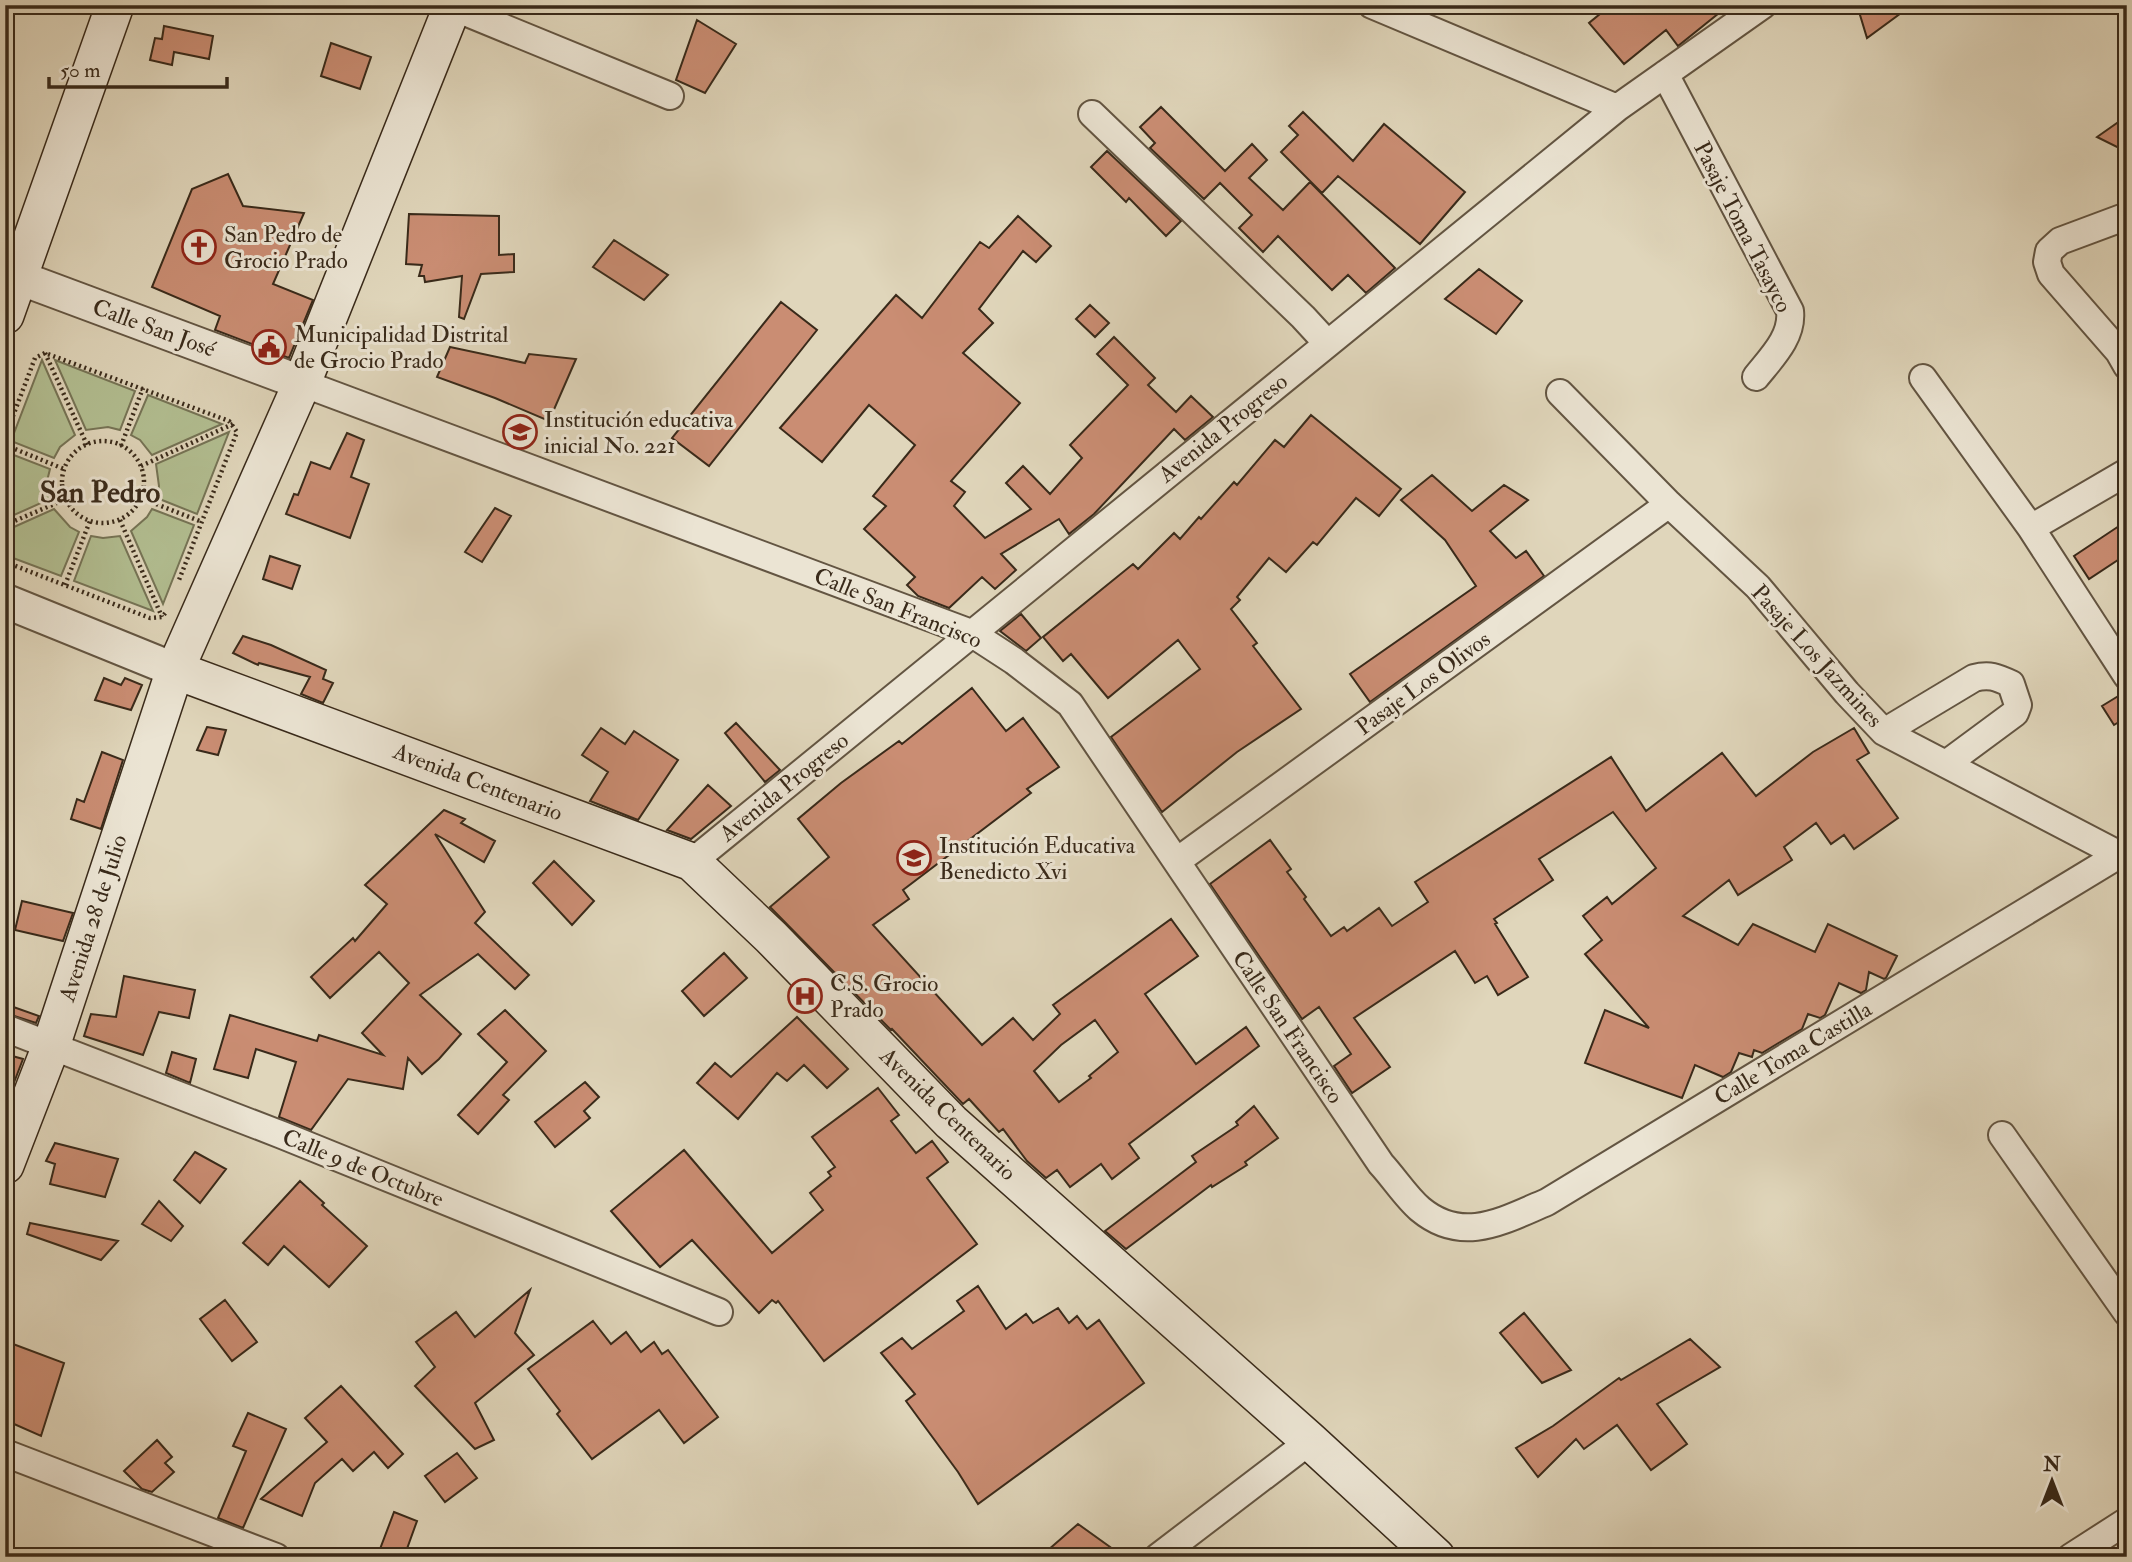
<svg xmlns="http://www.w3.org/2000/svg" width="2132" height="1562" font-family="'IM FELL Double Pica',serif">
	<rect width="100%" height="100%" fill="#e0d6bb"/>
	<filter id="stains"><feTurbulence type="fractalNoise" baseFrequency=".00286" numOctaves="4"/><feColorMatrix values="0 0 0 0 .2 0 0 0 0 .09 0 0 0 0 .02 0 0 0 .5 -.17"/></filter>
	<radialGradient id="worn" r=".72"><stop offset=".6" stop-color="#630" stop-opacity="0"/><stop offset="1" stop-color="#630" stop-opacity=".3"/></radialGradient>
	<!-- green -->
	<path fill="#b2be91" stroke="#767456" stroke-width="2" d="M42,360L75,435L60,447L54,458L11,441Z
		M55,360L135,391L120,430L108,427L86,430Z
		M148,395L222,424L152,455L140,440L131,435Z
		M229,432L197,514L157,498L159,486L156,464Z
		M6,452L50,469L47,481L50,499L5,519Z
		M54,509L70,527L79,532L61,576L5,555V531Z
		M152,509L194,525L163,604L131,531L147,517Z
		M91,536L103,538L120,536L153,611L74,581Z"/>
	<!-- building -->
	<path fill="#ca8d73" stroke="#392a1a" stroke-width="2" fill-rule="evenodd" d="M1611,5H1729L1678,46L1666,30L1624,64L1589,23Z
		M1857,5H1912L1867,38Z
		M697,20L736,44L705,93L676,80Z
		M164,26L213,36L209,59L174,52L172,65L150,60L155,38L162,39Z
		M331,43L371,57L360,89L321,76Z
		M1161,107L1225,171L1252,144L1267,160L1249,178L1283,210L1310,182L1395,268L1366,293L1348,275L1332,290L1278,236L1263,252L1239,228L1252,215L1220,183L1204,199L1150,148L1155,143L1140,127Z
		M1303,112L1353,161L1384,124L1465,192L1420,244L1338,176L1322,193L1281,152L1298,135L1289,126Z
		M2127,116V152L2097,137Z
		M1107,151L1181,221L1166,236L1129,198L1126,202L1091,167Z
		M228,174L243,206L304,213L273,284L313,300L289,358L215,330L220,316L152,287L192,189Z
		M409,214L499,216V255L514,254V272L481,274L464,319L459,317L462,276L425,282L424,276H419L422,265L406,264Z
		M1018,216L1051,246L1036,262L1023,251L979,309L993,323L963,353L1020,403L951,481L965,492L954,506L985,538L1031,509L1006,483L1023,466L1050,494L1082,458L1070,445L1128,385L1097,354L1114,337L1155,378L1148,385L1176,412L1191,396L1213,417L1185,440L1174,429L1094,514L1069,534L1059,519L1001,554L1016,570L995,589L982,577L949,608L918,596L907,585L915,577L864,529L886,506L873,496L915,445L869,405L822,462L780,428L896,295L922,318L980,242L989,248Z
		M614,240L668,275L644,300L593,267Z
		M1479,269L1522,301L1496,334L1445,299Z
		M781,302L817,330L709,466L672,438Z
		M1090,305L1109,323L1095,337L1076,319Z
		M450,347L525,363L529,354L576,359L549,421L495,398L437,377Z
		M1311,415L1401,489L1379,516L1356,498L1317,545L1313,542L1286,572L1269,558L1237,597L1240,600L1231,609L1257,643L1253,646L1301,709L1237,752L1162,812L1111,737L1200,669L1178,640L1108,698L1071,654L1063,661L1043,637L1133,564L1138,569L1174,533L1180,539L1199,517L1201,519L1234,482L1237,485L1275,440L1284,447Z
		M347,433L364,440L351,477L369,484L350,538L286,514L294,494L298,495L311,462L330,469Z
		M1432,475L1472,511L1504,485L1528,500L1490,531L1516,558L1526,551L1544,576L1370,702L1350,674L1476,586L1445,540L1401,500Z
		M495,508L511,516L482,562L465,552Z
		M2119,526L2127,537V554L2089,579L2074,556Z
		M270,556L300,566L292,589L263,579Z
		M1021,614L1041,638L1026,651L1000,631Z
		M243,636L271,645L326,670L323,679L333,683L323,703L301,694L310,677L259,663L258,665L233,653Z
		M104,678L121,685L125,678L142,685L131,710L95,700Z
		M972,688L1006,731L1023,718L1059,767L1027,789L1031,793L903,890L909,899L873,925L982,1045L1013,1018L1033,1040L1060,1014L1053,1005L1171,919L1198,956L1145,994L1196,1064L1246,1027L1259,1046L1129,1144L1139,1158L1112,1179L1101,1164L1070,1187L1057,1170L1046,1178L1027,1161L1003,1129L999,1132L969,1099L963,1104L892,1029L891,1030L770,907L829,857L798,819L841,783L899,741L902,744ZM1095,1020L1118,1052L1089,1076L1091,1078L1059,1102L1034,1071L1061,1045Z
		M2120,695L2127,705V717L2114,725L2102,706Z
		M736,723L780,770L765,782L725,733Z
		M207,727L226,730L218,755L197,750Z
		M601,728L625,744L634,731L678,760L638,820L590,801L608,772L582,755Z
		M1854,728L1869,753L1857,760L1898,818L1854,849L1844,835L1831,844L1816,823L1784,847L1792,860L1738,895L1729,880L1683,916L1738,945L1753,924L1815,952L1828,924L1897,956L1886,978L1884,979L1869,972L1866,990L1861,993L1839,983L1825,1015L1820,1018L1808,1014L1802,1029L1762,1053L1754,1050L1752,1057L1739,1053L1731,1072L1723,1077L1695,1065L1682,1098L1585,1063L1605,1010L1649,1028L1585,954L1602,940L1583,916L1607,897L1612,904L1656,868L1613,812L1539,859L1553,880L1494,919L1497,923L1495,924L1528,977L1498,995L1487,976L1475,983L1455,951L1354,1018L1390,1067L1352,1093L1334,1066L1351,1054L1319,1007L1302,1019L1210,884L1270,840L1291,869L1287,872L1306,897L1304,899L1331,936L1344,927L1347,931L1379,908L1392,926L1428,902L1415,882L1611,757L1646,811L1722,753L1756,796L1813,752Z
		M102,752L123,760L101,829L71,819L77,799L84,802Z
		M708,785L731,806L691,839L667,830Z
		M444,810L465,819L461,823L495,841L484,862L435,834L485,912L475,923L529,975L515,989L478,954L420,995L461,1034L439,1059L422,1074L408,1058L403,1089L348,1079L311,1130L279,1117L296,1062L256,1049L248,1078L214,1069L230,1015L317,1041L319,1035L383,1055L362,1033L409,983L379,952L330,998L311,977L353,938L355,941L387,904L365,885Z
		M554,861L594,901L572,925L533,883Z
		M22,901L73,913L63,941L15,930Z
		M724,953L747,978L704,1016L682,991Z
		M124,976L195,990L189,1018L159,1012L143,1055L84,1036L91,1014L116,1017Z
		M5,1004L39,1016L36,1023L5,1013Z
		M505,1010L546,1051L503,1095L509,1100L478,1134L458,1115L507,1062L478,1034Z
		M797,1017L848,1069L827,1088L804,1065L787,1081L777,1073L738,1119L697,1083L715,1063L731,1077Z
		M172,1052L196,1059L190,1083L166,1073Z
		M5,1054L23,1059L5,1106Z
		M585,1082L599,1097L584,1111L590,1118L555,1147L535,1122Z
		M878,1088L899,1115L891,1121L916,1153L932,1141L948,1162L927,1178L977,1244L824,1361L778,1301L776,1303L772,1300L759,1313L692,1240L660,1267L611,1211L684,1150L772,1253L823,1210L810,1193L831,1176L828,1172L835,1167L812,1137Z
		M1254,1106L1278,1138L1245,1162L1247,1165L1212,1187L1211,1185L1126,1249L1105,1231L1196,1162L1192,1156L1238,1125L1236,1122Z
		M55,1143L118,1159L105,1197L50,1184L55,1164L46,1161Z
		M195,1152L226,1169L200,1203L174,1180Z
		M300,1181L324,1203L322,1205L367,1246L329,1287L284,1246L268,1265L243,1243Z
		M159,1201L183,1226L171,1241L142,1224Z
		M30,1223L118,1241L101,1260L27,1234Z
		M978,1286L1006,1329L1026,1314L1033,1323L1058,1308L1069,1323L1077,1316L1087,1329L1099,1320L1144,1383L978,1504L958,1472L906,1401L915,1394L881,1353L902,1338L912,1349L964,1311L957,1301Z
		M530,1290L515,1333L534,1355L475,1403L494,1440L475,1449L415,1386L435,1367L416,1342L456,1312L475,1337Z
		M225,1300L257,1342L232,1361L200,1319Z
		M1524,1313L1571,1370L1542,1383L1500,1333Z
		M593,1321L611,1344L626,1332L641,1352L654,1342L662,1354L668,1350L718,1417L684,1443L659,1410L592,1459L557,1414L560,1411L528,1369Z
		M1690,1339L1720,1367L1657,1404L1687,1444L1651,1470L1617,1425L1584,1449L1576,1439L1538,1477L1516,1448L1553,1426L1619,1378L1621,1380Z
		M5,1341L64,1363L41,1436L5,1420Z
		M341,1386L403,1454L388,1468L374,1452L353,1471L342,1459L315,1483L302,1516L261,1499L327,1442L305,1418Z
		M248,1413L286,1429L243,1528L218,1518L246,1451L233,1446Z
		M157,1440L172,1457L165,1463L174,1472L152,1492L142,1489L124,1471Z
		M457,1453L477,1478L445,1502L425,1476Z
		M394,1512L417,1521L404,1557H377Z
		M1078,1524L1124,1557H1040Z"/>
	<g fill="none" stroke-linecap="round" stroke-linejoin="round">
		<!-- minor casing -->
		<g stroke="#635542" stroke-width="30">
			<path id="minor" d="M448,5L670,96
				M1372,5L1617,108
				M1665,74L1790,311C1793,337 1771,358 1756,377
				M1092,114L1303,317L1327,343
				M2127,216L2060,241L2049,251L2047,262L2051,274L2119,352L2127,366
				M1923,378L2031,528L2127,676
				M302,383L971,633L1014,661L1070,704L1381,1164C1394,1178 1406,1197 1420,1209C1463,1245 1504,1220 1547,1202L2127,850
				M1560,393L1669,504L1758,587L1847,693L1884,732L2120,855
				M2031,528L2127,472
				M1884,732L1974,678C1989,674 1997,677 2011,684L2018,705L2015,713L1946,764
				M1177,861L1669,504
				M692,862L1617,108L1763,5
				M5,1028L282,1135L719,1312
				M2002,1135L2127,1313
				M5,1453L276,1557
				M1158,1557L1310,1441
				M2071,1557L2127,1521"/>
		</g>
		<!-- tertiary casing -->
		<g stroke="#635542" stroke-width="37">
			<path id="tertiary" d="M20,278L302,383
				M5,601L175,670"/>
		</g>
		<!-- secondary casing -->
		<g stroke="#392a1a" stroke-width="40">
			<path id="secondary" d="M5,315L115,5
				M175,670L692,862L771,937L951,1122L1310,1441L1436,1557
				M5,1165L51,1046L175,670L302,383L453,5"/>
		</g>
		<!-- path -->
		<path stroke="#392a1a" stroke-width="4.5" stroke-dasharray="2 3.5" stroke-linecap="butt" d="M45,353L87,445
			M5,437L35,358L45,353L229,421L237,432L179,580
			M62 482a41 41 0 1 1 82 0a41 41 0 1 1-82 0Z
			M5,445L64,469
			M121,446L143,388
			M141,466L233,424
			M141,498L202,522
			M120,520L162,617
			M5,525L66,499
			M5,562L150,618L162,617L167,611
			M65,585L90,521"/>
		<!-- minor -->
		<use href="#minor" stroke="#ebe4d3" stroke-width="26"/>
		<!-- tertiary -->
		<use href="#tertiary" stroke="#ebe4d3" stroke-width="33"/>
		<!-- secondary -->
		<use href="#secondary" stroke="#ebe4d3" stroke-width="37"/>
	</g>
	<!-- icons -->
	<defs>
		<g id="church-ring" transform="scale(1.75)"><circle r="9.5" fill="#ebe4d3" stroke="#8f2418" stroke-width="1.5"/><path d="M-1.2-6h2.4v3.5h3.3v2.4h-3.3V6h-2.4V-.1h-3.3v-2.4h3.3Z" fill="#8f2418"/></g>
		<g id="civic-ring" transform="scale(1.75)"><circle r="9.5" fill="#ebe4d3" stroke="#8f2418" stroke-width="1.5"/><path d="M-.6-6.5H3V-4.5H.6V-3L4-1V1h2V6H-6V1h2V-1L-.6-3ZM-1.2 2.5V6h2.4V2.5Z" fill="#8f2418"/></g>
		<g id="school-ring" transform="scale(1.75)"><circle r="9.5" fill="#ebe4d3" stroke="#8f2418" stroke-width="1.5"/><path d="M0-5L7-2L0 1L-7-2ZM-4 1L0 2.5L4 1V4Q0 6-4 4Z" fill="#8f2418"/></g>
		<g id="hospital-ring" transform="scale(1.75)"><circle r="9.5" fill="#ebe4d3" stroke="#8f2418" stroke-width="1.5"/><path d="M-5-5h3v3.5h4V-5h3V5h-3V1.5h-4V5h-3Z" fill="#8f2418"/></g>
	</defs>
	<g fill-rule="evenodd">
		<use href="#church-ring" x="199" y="247"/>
		<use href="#civic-ring" x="269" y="347"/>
		<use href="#school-ring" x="520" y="432"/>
		<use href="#school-ring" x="914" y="858"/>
		<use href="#hospital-ring" x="805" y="996"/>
	</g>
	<g text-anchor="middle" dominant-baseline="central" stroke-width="6" stroke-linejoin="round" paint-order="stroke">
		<!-- street labels -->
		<g font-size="23" fill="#392a1a" stroke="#ebe4d3">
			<text transform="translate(1743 227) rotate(63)">Pasaje Toma Tasayco</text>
			<text transform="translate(154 328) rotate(20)">Calle San José</text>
			<text transform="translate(1223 428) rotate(-39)">Avenida Progreso</text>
			<text transform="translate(898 608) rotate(22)">Calle San Francisco</text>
			<text transform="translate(1817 656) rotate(48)">Pasaje Los Jazmines</text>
			<text transform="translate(1423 683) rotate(-36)">Pasaje Los Olivos</text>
			<text transform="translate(478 782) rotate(21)">Avenida Centenario</text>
			<text transform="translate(784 787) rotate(-39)">Avenida Progreso</text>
			<text transform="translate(93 918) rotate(-72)">Avenida 28 de Julio</text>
			<text transform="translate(1288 1027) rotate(56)">Calle San Francisco</text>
			<text transform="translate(1793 1053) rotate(-31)">Calle Toma Castilla</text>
			<text transform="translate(948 1114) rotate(44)">Avenida Centenario</text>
			<text transform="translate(363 1168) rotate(22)">Calle 9 de Octubre</text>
		</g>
		<!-- poi labels -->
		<g font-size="23" fill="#392a1a" stroke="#ebe4d3" text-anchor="start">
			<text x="224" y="234">San Pedro de<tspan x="224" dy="26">Grocio Prado</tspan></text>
			<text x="294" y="334">Municipalidad Distrital<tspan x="294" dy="26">de Grocio Prado</tspan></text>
			<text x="544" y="419">Institución educativa<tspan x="544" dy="26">inicial No. 221</tspan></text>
			<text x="939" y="845">Institución Educativa<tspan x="939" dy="26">Benedicto Xvi</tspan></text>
			<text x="830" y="983">C.S. Grocio<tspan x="830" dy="26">Prado</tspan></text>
		</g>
		<!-- district labels -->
		<g font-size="30" font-weight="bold" fill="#392a1a" stroke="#ebe4d3">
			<text x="100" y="492">San Pedro</text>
		</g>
	</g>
	<!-- margin -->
	<rect width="2132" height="1562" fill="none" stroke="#e0d6bb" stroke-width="28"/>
	<rect x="7" y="7" width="2118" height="1548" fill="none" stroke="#392a1a" stroke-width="3.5"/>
	<rect x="14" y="14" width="2104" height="1534" fill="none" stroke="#392a1a" stroke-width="2"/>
	<!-- north arrow -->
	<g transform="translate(2052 1481)" stroke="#ebe4d3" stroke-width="5" paint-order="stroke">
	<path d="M0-5L12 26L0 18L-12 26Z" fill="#392a1a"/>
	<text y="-10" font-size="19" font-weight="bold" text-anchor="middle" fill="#392a1a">N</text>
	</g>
	<!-- scale -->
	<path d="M49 77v10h178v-10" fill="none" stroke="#392a1a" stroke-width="3.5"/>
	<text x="60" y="77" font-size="21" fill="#392a1a" stroke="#ebe4d3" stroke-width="5" paint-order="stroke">50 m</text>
	<rect width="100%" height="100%" filter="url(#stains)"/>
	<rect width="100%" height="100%" fill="url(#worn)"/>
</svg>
